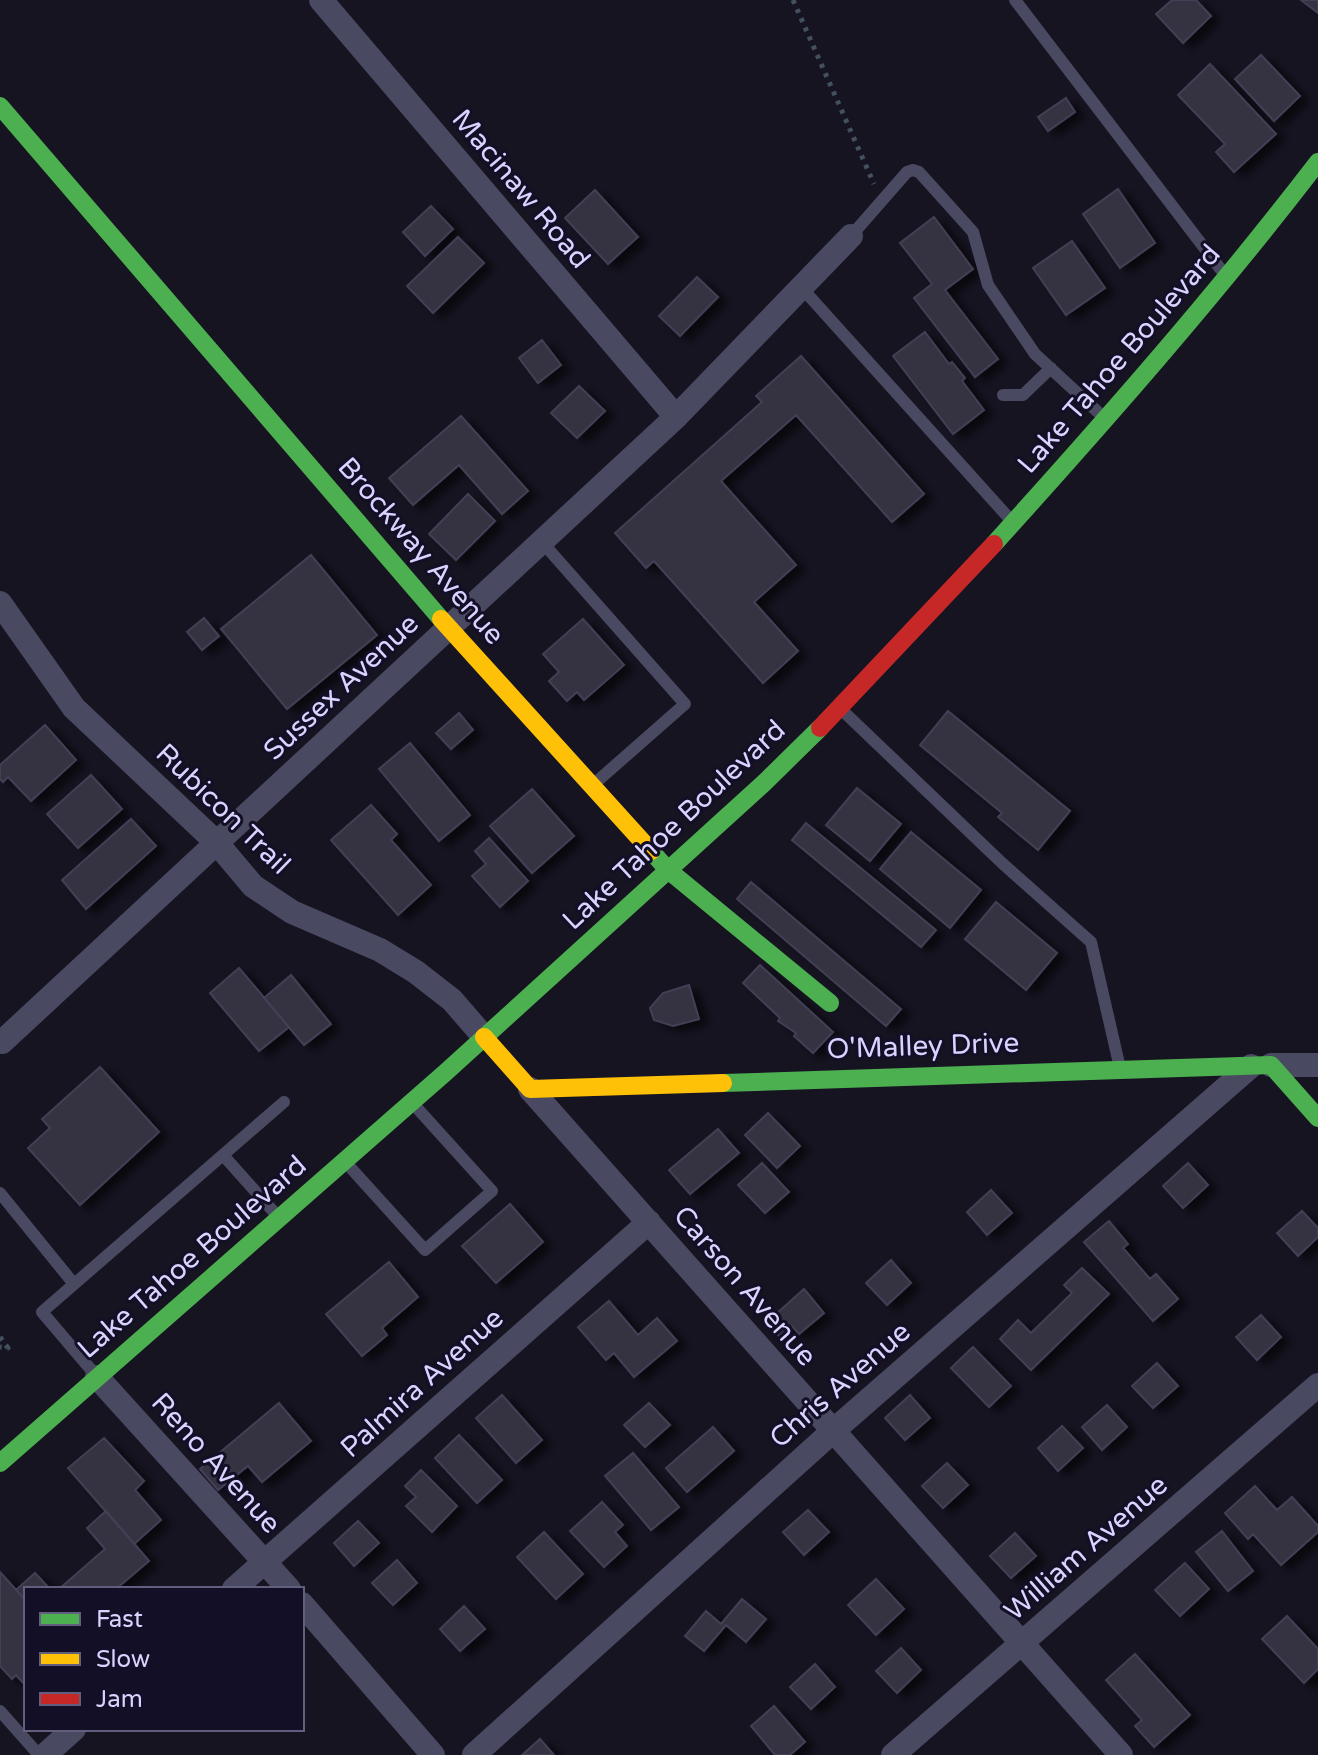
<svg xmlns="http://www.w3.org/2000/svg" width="1318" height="1755" font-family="'Varela Round',sans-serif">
	<defs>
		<filter id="shadow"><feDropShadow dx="9" dy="5" stdDeviation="4" flood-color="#0009"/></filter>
	</defs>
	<rect width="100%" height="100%" fill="#161421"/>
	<!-- building -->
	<path fill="#343243" stroke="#433f54" stroke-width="2" filter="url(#shadow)" d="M1172,0H1196L1211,16L1183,43L1156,14Z
		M1301,0H1318V13Z
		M1261,55L1300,96L1274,121L1235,79Z
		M1210,64L1276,134L1234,172L1216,152L1225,144L1178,95Z
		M1066,98L1075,112L1048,131L1038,117Z
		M1118,189L1155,243L1120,268L1083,214Z
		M595,190L638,237L608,264L565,218Z
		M431,206L453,229L425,256L403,232Z
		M934,217L973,269L945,290L998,359L975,377L914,298L932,284L900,243Z
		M458,237L484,263L433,313L407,286Z
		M1072,241L1105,288L1066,315L1033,268Z
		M697,277L718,297L680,336L659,316Z
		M925,332L949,364L952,362L965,378L962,381L984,410L953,434L893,356Z
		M542,340L561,365L538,383L519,358Z
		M801,356L924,494L892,522L796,415L721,481L796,565L754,602L798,651L763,683L654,561L646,568L615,533L762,402L756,396Z
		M579,386L605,411L577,438L551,413Z
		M461,416L528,491L502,514L459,465L413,505L389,478Z
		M468,494L495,521L456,560L429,534Z
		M311,555L377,635L287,709L221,629Z
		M204,618L219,636L202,650L187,632Z
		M583,619L624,665L584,700L577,692L567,701L549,681L559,672L543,654Z
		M948,711L1070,811L1038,850L998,817L1002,813L920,745Z
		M459,713L473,730L451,749L436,733Z
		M45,725L76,760L31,801L8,777L3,782L0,779V765Z
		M410,743L470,815L439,841L379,769Z
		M91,775L122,809L78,848L47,814Z
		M857,788L901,824L870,861L826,825Z
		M532,789L574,836L532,873L490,826Z
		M371,805L397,834L391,840L431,885L398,915L331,840Z
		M131,819L156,846L86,909L62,880Z
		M806,823L936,930L921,947L792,840Z
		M911,832L981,890L950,928L880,869Z
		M489,838L528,881L500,907L472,876L486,864L475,851Z
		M751,882L901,1009L886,1026L737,899Z
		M996,902L1057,953L1026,990L965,939Z
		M760,965L833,1032L813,1053L794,1036L796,1033L778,1021L780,1018L743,983Z
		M239,968L289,1027L259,1051L210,993Z
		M291,975L331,1024L304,1045L264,998Z
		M689,985L699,1019L673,1026L654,1020L650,1008L663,993Z
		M100,1067L159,1132L80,1205L28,1148L50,1128L42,1119Z
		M768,1113L800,1146L777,1168L745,1135Z
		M718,1129L739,1153L690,1194L669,1170Z
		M762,1163L789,1192L765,1213L738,1185Z
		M1188,1163L1208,1185L1183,1208L1163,1186Z
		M991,1190L1012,1213L987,1235L967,1212Z
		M510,1204L543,1242L496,1283L462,1246Z
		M1302,1211L1318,1228V1237L1298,1256L1277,1233Z
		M1109,1221L1128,1244L1123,1248L1150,1279L1156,1274L1178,1299L1153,1321L1084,1242Z
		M891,1260L911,1283L887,1305L866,1283Z
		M389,1262L418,1297L382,1328L387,1335L362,1356L326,1314Z
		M1082,1268L1109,1294L1031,1370L1000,1339L1018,1320L1031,1333L1072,1293L1064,1285Z
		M804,1289L824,1313L799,1334L792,1326L780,1337L767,1322Z
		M609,1301L638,1335L657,1318L677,1341L634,1377L614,1353L606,1360L578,1327Z
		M1261,1315L1281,1337L1257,1360L1236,1337Z
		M973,1347L1011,1386L989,1407L951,1368Z
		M1157,1363L1178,1386L1153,1408L1132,1386Z
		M502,1395L542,1440L516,1463L476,1418Z
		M910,1395L930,1418L905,1440L885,1418Z
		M279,1403L311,1441L262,1482L248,1466L218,1490L200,1469Z
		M649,1403L670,1425L645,1447L624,1425Z
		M1107,1405L1127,1427L1102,1450L1082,1427Z
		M1062,1426L1083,1448L1058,1471L1038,1448Z
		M713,1427L734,1451L687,1492L666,1468Z
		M459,1435L502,1480L477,1503L435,1458Z
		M104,1438L144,1481L135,1490L161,1520L134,1544L68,1468Z
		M633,1453L679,1507L651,1530L605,1476Z
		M947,1463L968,1485L943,1508L922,1486Z
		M421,1470L457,1506L432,1532L406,1506L416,1497L405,1486Z
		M1255,1486L1277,1510L1292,1497L1318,1526V1532L1281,1565L1253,1534L1248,1539L1225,1513Z
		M602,1502L623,1525L615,1532L627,1546L604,1567L570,1531Z
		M808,1510L829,1532L804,1555L783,1532Z
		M106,1511L149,1561L116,1589H59L105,1549L87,1528Z
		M358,1521L379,1543L354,1566L334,1543Z
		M1222,1531L1253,1571L1228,1591L1196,1552Z
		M544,1532L583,1574L556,1599L517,1557Z
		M1015,1533L1036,1556L1011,1578L990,1556Z
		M397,1560L417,1583L393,1605L372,1583Z
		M1185,1563L1209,1589L1180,1616L1155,1590Z
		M0,1572L26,1601V1686L16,1675L12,1679L0,1666Z
		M35,1573L50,1589H26V1601L16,1590Z
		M876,1579L904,1609L876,1635L848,1605Z
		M742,1599L766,1619L746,1642L726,1625L704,1651L685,1636L706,1611L721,1624Z
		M464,1606L485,1629L460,1651L440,1629Z
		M1287,1616L1318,1649V1669L1304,1683L1262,1639Z
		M901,1648L921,1670L897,1693L876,1671Z
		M1135,1654L1190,1715L1154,1747L1135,1726L1142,1720L1106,1680Z
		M815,1664L835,1687L811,1709L790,1687Z
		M774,1706L805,1742L790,1755H775L751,1726Z
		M540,1739L554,1755H522Z"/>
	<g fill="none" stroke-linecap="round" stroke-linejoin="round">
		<!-- path -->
		<path stroke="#44505f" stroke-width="5" stroke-dasharray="4 6" stroke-linecap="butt" d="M793,0L874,184
			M0,1337L8,1348L0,1347"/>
		<!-- lane -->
		<path stroke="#4a4962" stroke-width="12" d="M1015,0L1222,271
			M851,236L907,172L913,170L919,172L973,232L988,285L1035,354L1100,414
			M801,287L1008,517
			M1003,395H1023L1051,368
			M542,542L685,704L594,784
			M845,713L1002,863L1091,942L1120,1068
			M223,1155L274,1212
			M349,1166L425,1250L492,1191L417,1108
			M0,1193L74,1284
			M93,1372L42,1312L284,1102
			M0,1711L39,1755"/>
		<!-- street -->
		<path stroke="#4a4962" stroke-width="24" d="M321,0L676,417
			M0,603L74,708L216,842L253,886L292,912L380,950L416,972L452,1000L484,1037
			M2,1042L676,417L851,236
			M1271,1065H1318
			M530,1089L1121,1755
			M97,1377L289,1589
			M234,1589L649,1222
			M302,1604L433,1755
			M45,1755L74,1729
			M474,1755L833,1431L1251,1066
			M893,1755L1318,1385"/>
		<!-- fast -->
		<path stroke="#4caf50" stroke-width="18" d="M0,106L441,619
			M994,544C1106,420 1216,295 1318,162
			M651,851L668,870L830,1003
			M723,1083L1271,1065L1318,1118
			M0,1463L446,1072L764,783L820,728"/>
		<!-- slow -->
		<path stroke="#ffc107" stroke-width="18" d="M441,619L651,851
			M484,1037L530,1089L723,1083"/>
		<!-- jam -->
		<path stroke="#c62828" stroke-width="18" d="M820,728L994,544"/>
	</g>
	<g text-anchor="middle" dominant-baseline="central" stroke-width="6" stroke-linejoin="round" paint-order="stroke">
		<!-- street labels -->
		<g font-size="28" fill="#d9d4ff" stroke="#130f26">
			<text transform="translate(521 189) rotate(50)">Macinaw Road</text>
			<text transform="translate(1119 359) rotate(-49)">Lake Tahoe Boulevard</text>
			<text transform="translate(421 551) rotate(49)">Brockway Avenue</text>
			<text transform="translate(341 687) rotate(-43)">Sussex Avenue</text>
			<text transform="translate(223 809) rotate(44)">Rubicon Trail</text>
			<text transform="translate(674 825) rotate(-43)">Lake Tahoe Boulevard</text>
			<text transform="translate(923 1046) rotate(-2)">O'Malley Drive</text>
			<text transform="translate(192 1257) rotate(-41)">Lake Tahoe Boulevard</text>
			<text transform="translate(745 1286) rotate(49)">Carson Avenue</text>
			<text transform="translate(422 1383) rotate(-42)">Palmira Avenue</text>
			<text transform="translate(840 1385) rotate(-41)">Chris Avenue</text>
			<text transform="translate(216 1463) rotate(48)">Reno Avenue</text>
			<text transform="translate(1086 1548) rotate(-41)">William Avenue</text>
		</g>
	</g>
	<!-- legend -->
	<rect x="24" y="1587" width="280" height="144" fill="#130f26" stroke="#625e7d" stroke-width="2"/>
	<rect x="40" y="1613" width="40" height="12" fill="#4caf50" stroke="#625e7d" stroke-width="2"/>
	<text x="96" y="1627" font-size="24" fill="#d9d4ff">Fast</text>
	<rect x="40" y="1653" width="40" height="12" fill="#ffc107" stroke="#625e7d" stroke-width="2"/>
	<text x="96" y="1667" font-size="24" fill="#d9d4ff">Slow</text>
	<rect x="40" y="1693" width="40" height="12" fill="#c62828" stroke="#625e7d" stroke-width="2"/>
	<text x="96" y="1707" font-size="24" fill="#d9d4ff">Jam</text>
</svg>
